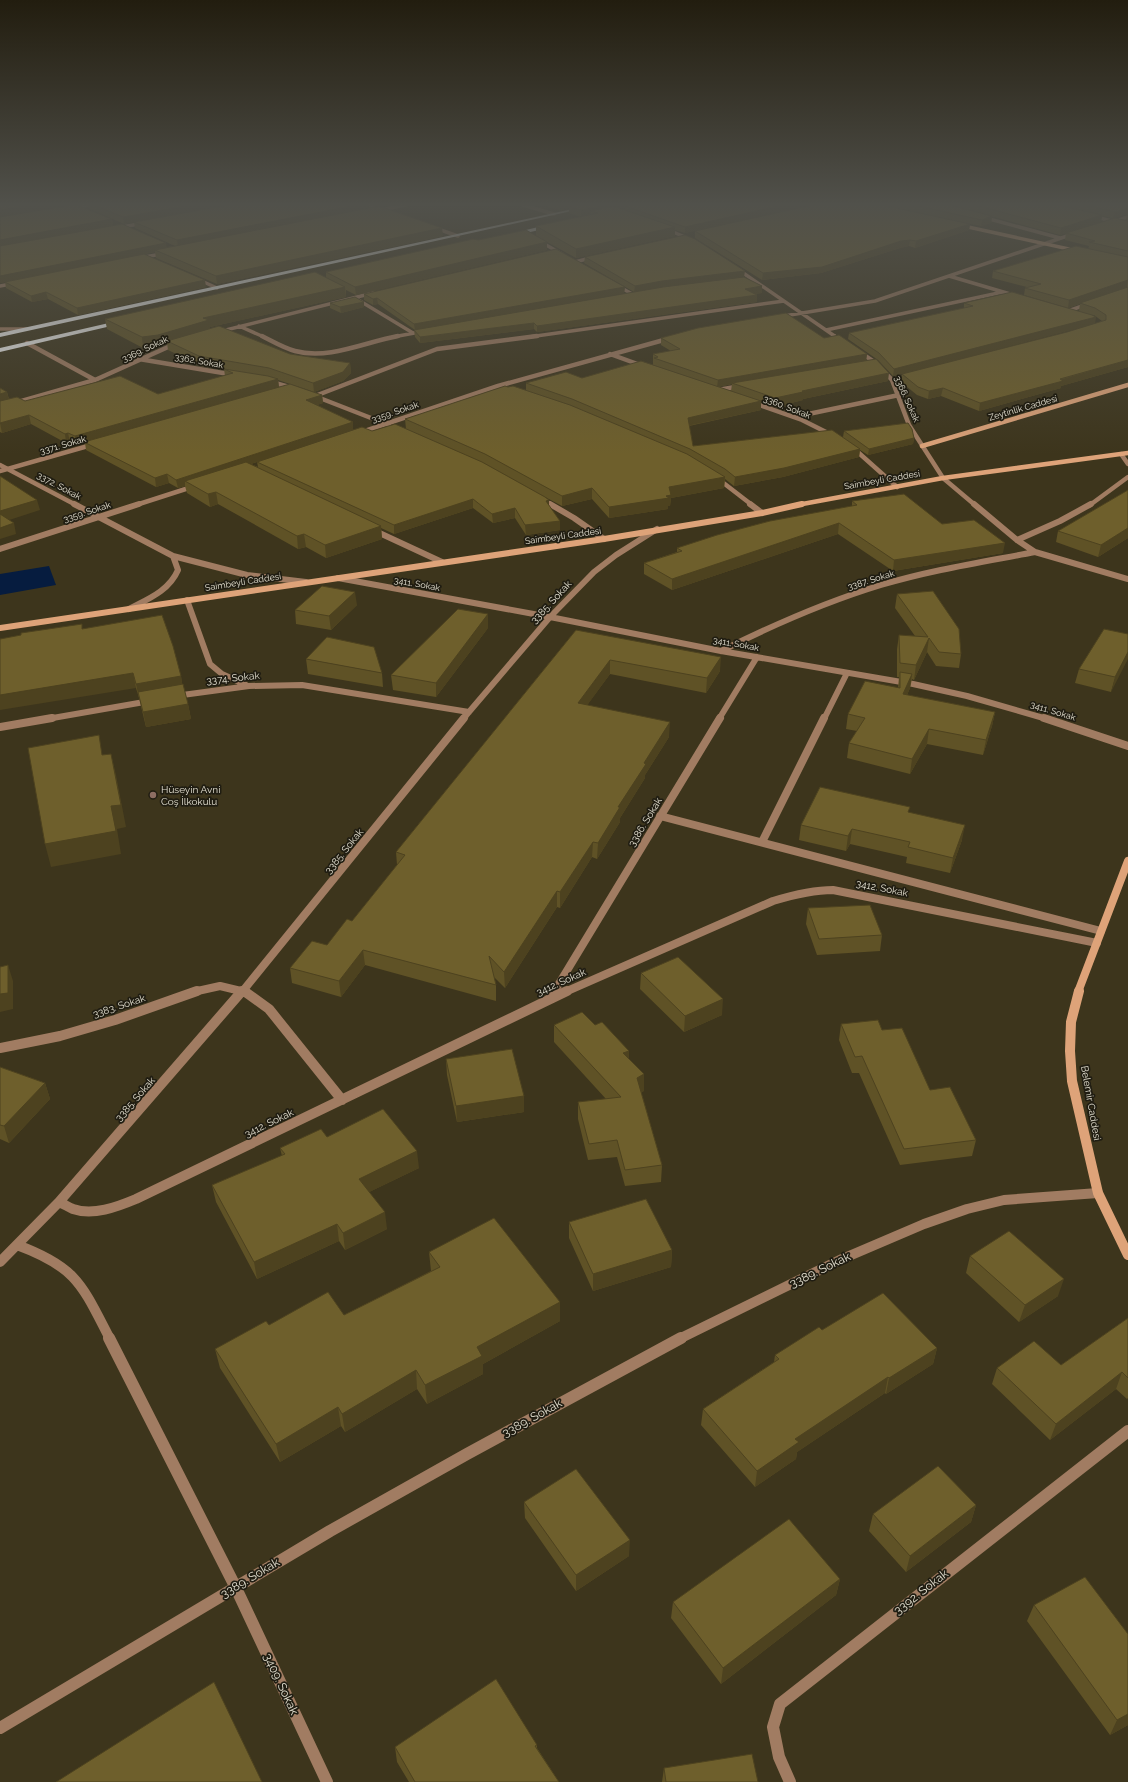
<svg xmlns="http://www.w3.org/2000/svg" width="1128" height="1782" font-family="Raleway,sans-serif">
	<rect width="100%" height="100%" fill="#3d351c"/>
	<!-- water -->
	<path fill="#061c3f" d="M49,566L56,585L0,595V574Z"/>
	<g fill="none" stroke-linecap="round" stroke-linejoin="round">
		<!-- lane -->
		<path stroke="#a17c62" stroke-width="3.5" d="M0,329H27"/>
		<!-- street-far5 -->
		<path stroke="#a17c62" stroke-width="3.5" d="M370,205L383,210
			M523,205L554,214
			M82,209L77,207L88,205
			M376,211L405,205
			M1092,216L1128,225
			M982,217L1060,238
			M1110,223L1128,217
			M432,227L458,236
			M117,228L144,223
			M666,229L692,240
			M539,241L562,254
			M139,258L167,253
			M575,262L594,257
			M736,268L836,337
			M949,276L1017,296
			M197,279L217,288
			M616,285L634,295
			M0,286L16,283
			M355,298L413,333
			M1068,311L1088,304
			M778,317L875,301L1076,233
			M239,326L264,337
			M826,330L1003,292
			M218,332L373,293
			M393,337L425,331
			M529,337L784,301"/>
		<!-- street-far4 -->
		<path stroke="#a17c62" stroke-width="4.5" d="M262,336C272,341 284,348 295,351C329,360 365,342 398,336
			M834,336L843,342
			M27,343L95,380
			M858,351L876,363L892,380L909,425L943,478L975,505
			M610,354L643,366
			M139,359L235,375
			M268,381L296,389
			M718,390L741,386
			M312,395L389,425
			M315,396L437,349L537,336
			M751,402L802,420L832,435
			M0,407L95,380L177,343
			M794,417L899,395
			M359,433L498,386L671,338
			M851,446L897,487
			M1121,454L1128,464
			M0,465L76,505
			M0,471L95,444
			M717,478L752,505
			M541,499L551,505
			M136,505L195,486
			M1090,505L1128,477"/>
		<!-- street-far3 -->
		<path stroke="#a17c62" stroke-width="6" d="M74,504L173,556
			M550,504L574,518L604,539
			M750,504L762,513
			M974,504L1017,540L1035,552L1128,579
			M373,530L442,562
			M1017,540L1060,521L1091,504
			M0,549L139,504
			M338,578L550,617L721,651L913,684L967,696L1047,719
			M187,600L210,664L222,674L246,685
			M129,609C148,599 169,591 178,570L173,556L247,575L306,582
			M721,651C773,625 825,602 881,585C931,570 983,562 1035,552
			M175,696L249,686L302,685L469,712
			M47,719L150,701
			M463,719L550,617L594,572L616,555L657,529
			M719,719L757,657
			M824,719L847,673"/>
		<!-- street-far2 -->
		<path stroke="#a17c62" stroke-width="8" d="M1044,718L1128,746
			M0,727L52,718
			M660,816L1101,931
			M762,842L824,718
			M193,992L220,986L245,992
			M242,992L464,718
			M554,992L720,718
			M565,992L773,901C793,895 812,890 833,890L1097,943"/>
		<!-- street-far1 -->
		<path stroke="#a17c62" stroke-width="10" d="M244,991L269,1009L342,1100
			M550,998L554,991
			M0,1048L60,1036L115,1020L197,991
			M59,1202C64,1204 68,1207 73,1209C93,1216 117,1207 136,1199L567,991
			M17,1245C77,1267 82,1285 110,1339
			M0,1262L59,1202L242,991
			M679,1339L842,1259L924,1224L967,1209L1004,1200L1098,1193"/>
		<!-- street -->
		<path stroke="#a17c62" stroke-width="12" d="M109,1338L235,1586L327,1782
			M0,1728L330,1531L467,1454L681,1338
			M790,1782L779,1757L773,1727L780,1704L1128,1431"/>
		<!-- secondary-far4 -->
		<path stroke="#dea379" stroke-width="3.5" d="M959,225L1078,251"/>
		<!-- secondary-far3 -->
		<path stroke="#dea379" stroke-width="4.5" d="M922,446L1128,385
			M797,505L943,478L1128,453"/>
		<!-- secondary-far2 -->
		<path stroke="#dea379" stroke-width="6" d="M0,628L604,539L762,513L802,504"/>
		<!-- secondary-far1 -->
		<path stroke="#dea379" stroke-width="8" d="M1078,992L1128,861"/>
		<!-- secondary -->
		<path stroke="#dea379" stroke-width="10" d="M1079,991L1071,1022L1070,1051L1072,1081L1098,1193L1128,1255"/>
		<!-- highway -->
		<path fill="#f3f3f3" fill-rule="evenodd" d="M591,205H599L0,337V333Z
			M551,224L553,227L512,236L509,234Z
			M122,320L125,322L124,323L0,352V348Z"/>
	</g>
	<!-- wall -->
	<path fill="#5f5226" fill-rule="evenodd" d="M88,205H367V208L443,236L217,284L156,258L155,252L115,260L206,287L78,315L48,299L32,302L6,288L5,282L0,283L112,219L113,226L167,247L175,246L135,228L134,222L124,224L88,208Z
		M543,205H810L685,233L675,230V236L576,258L547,242V250L356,295L346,290V297L210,327V328L290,354L350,363L351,373L343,381L314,392L278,380L279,387L322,395L323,403L317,405L353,430L372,431L406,429L405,419L508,387L526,390V383L582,378L653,365V354L671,351L661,345V338H824L867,354L866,360L888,381L803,399V400L775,407L761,402V410L689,426L693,446L843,437L844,431L914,438L913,444L868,455L860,450L859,457L783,477L734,486L725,479L724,488L671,498L670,506H668V509L609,518L592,499L562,506L545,497L560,530L526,535L515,518L493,523L473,508L394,534L381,528L382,539L326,558L306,547L298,549L218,504L210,507L187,493L185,486L178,488L169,483L156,487L86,450L85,443L77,445L70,442L66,443L31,424L2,433L0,432V388L7,392L9,399L25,401L158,394L225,376L224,369L201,366L168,350L167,343L159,346L143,348L107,329L105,319L326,277V272L478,240L536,235V226L581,217L569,213V208L560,210ZM625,207V210L620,208ZM732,384L731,391L718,387ZM257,462L258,467L251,464Z
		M812,205H950L992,216L991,223L981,226L970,224L969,230L915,248L909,246L900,248L821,273L762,280L695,238V231Z
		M951,205H1128V214H1127L1113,218L1102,216L1101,222L1060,235Z
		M1128,214V367L1061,386V388L979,411L941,396L928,399L917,395L901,382L902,374L1067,332L1090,325L893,376L878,360L848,339L849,333L964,308V303L1079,311L1080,303L1128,287L1068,308L1024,295L1025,288L1027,287L992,278L993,271L1088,249L1089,246L1065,240L1066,233L1126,221L1127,215ZM1092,315H1094L1102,321L1095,324Z
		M585,257L744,277L662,287L634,292L584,263Z
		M762,286V293L754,294L757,295V302L537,332L534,329L420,343L415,337L414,330Z
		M625,287L624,293L415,330L378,304L373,305L364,300V294Z
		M330,303L364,307L341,313L330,308Z
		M1128,490V538L1098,557L1056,542L1058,531Z
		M852,501L942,524L1003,553L893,571L838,534L672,590L644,574V563L677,552V548L852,506Z
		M897,594L961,654L959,668L936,666L927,652L914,680L912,679L910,688L907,695L995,712L992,726L983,755L927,744L910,774L847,758L849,743L857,731L846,729L848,714L898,688L899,677H897V649L899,635L915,636L895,608Z
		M357,605L331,630L296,624L295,610Z
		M83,628L181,676L182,684L188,704L191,719L146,727L139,698L136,688Z
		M488,628L436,697L393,690L391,675Z
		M576,630L720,671L706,693L610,674L587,705L669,737L645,775V778L620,818V822L597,859L592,857L560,908L557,907L505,988L494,977L496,985V1001L365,965L341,997L292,983L290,968L327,945L352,921L397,865L396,852Z
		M1128,634L1111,692L1075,683L1079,669Z
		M306,659L382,673L383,687L308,674Z
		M909,813L962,840L950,873L906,863L907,857L850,844L846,851L799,840L801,825Z
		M808,908L882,935L880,951L817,955L806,924Z
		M641,973L722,1015L684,1032L640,989Z
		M841,1024L882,1030L930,1090L976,1140L972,1156L900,1165L859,1073H852L839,1040Z
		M554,1025H595L629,1051V1059L644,1074V1091L641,1092L662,1165L661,1182L625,1186L617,1157L588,1160L578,1119V1102L606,1099L554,1042Z
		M446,1059L524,1096V1112L457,1122L447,1075Z
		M0,1067L45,1083L50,1099L9,1143L0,1139Z
		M327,1137L419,1168L369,1192L387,1229L345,1250L339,1241L257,1279L216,1202L212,1185L282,1156L280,1148Z
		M569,1222L672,1250L671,1267L593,1291L569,1238Z
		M429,1252L560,1302V1321L483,1364V1374L427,1404L417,1389L345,1432L341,1426L280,1462L220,1368L215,1349L269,1325L344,1315L431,1271Z
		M970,1256L1058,1296L1019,1322L966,1273Z
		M1128,1318V1398L1127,1399L1116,1389L1050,1440L992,1384L997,1368L1061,1365Z
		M822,1330L937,1348L933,1364L886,1394L885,1393L797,1452L796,1459L755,1487L701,1425L703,1409L774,1362L775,1355Z
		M524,1502L629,1556L576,1591L525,1518Z
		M976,1505L971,1522L906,1572L869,1531L873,1514Z
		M840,1579L836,1595L721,1684L671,1618L673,1602Z
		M1034,1605L1128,1634V1725L1110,1735L1027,1621Z
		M537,1745V1748L559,1782H409L397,1762L395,1747Z
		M664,1768L758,1782H662Z"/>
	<!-- shaded-wall -->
	<path fill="#4d421f" d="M31,205H69L0,217V210Z
		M192,205H226L124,224L123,217Z
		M357,205H367V209L178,247L177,240Z
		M560,205H584L569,207V208L560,210Z
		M607,205H634L625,206V207L598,213L591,211V215L581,217V210Z
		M783,205H810L685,233V227Z
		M1128,208L1127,214L1113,218L1115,212Z
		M1102,215L1101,222L1060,235L1061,228Z
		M992,216L991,223L981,226L982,220Z
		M112,219L113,226L0,247V240Z
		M970,224L969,230L915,248L916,241Z
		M675,227V236L576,258V249Z
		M442,228L443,236L217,284L216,276Z
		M910,240L909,246L900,248L821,273L762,280L763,273L901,241Z
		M547,242V250L356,295L355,287Z
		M166,243L167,249L155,250V252L0,283V276Z
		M745,271L744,277L662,287L634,292L635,286L662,281Z
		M205,280L206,287L78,315L77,308Z
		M1128,280L1127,287L1068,308L1069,300Z
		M762,286V293L745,295V289Z
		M345,287L346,297L210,327V330L167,341V343L159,346L143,348L142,337L203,318Z
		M625,287L624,293L415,330L414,324Z
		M46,292L48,299L32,302L31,296Z
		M757,295V302L537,332V326Z
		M377,298L378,304L373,305V299Z
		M364,302V307L341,313L340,307Z
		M1096,317L1095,324L893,376L894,369Z
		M534,323V329L420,343V337Z
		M867,354L866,361L732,383V384L717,387L718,380Z
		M1128,360V367L1061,386V388L979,411L980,403Z
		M350,363L351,373L343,381L314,392L313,383Z
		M889,373L888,381L803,399V400L775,407V398L802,391Z
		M278,379L279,388L84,442L85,443L77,445L75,436Z
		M943,388L941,396L928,399L929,391Z
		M7,392L9,400L0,404V394Z
		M322,395L323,403L307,408L306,400Z
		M761,401V410L687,426L688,418Z
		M29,415L31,424L2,433L0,423Z
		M353,422V431L257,462L190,484L185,481V486L178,488L176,480Z
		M68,433L70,442L66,443L65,434Z
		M914,438L913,444L868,455L869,449Z
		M860,449L859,457L783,477L734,486L735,477Z
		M167,474L169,483L156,487L155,478Z
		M725,477L724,488L671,498L670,506H668V509L609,518V507L669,487Z
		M592,488V499L562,506V496Z
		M216,492L218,504L210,507L208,494Z
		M473,499V508L394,534V525Z
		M37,500L40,510L0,523V511Z
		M549,500V509L546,501Z
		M515,508V518L493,523L492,514Z
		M560,521V530L526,535L525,525Z
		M14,523L16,534L0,539V528Z
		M839,523L838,534L672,590V579Z
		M381,526L382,539L326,558L325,545Z
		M1128,528V538L1098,557L1101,545Z
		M304,534L306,547L298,549L297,536Z
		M1005,543L1003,553L893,571L894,560Z
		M355,592L357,605L331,630L329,616Z
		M488,614V628L436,697V683Z
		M929,638L927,652L914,680L916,665Z
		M1128,652V659L1111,692L1115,677Z
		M721,657L720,671L706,693L707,678Z
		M610,660V674L578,718V703Z
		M133,673L136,688L0,710V695Z
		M912,674L910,688L901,709L903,694Z
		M181,676L183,690L138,692L139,698L136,684Z
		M188,704L191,719L146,727L143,712Z
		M995,712L992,726L983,755L986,740Z
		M670,722L669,737L645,775V778L620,818V822L597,859L598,843L618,807L644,763Z
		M929,729L927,744L910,774L912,759Z
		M111,754L116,775L126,827L117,829L121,854L51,867L45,844L111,806Z
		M965,825L962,840L950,873L953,858Z
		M852,829L850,844L846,851L848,836Z
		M593,842L592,857L560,908V892Z
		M557,891V907L505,988L504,972Z
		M363,950L365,965L341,997L339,981Z
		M8,965L13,981V1009L0,1012V994Z
		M723,999L722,1015L684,1032L685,1016Z
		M629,1051V1067L623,1053Z
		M644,1074V1091L636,1095L637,1078Z
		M45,1083L50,1099L9,1143L4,1126Z
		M524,1096V1112L457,1122L456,1106Z
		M417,1151L419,1168L361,1196L359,1179Z
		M385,1212L387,1229L345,1250L343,1233Z
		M337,1224L339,1241L257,1279L254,1262Z
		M672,1250L671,1267L593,1291V1274Z
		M1064,1279L1058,1296L1019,1322L1025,1305Z
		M560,1302V1321L483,1364V1374L427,1404L425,1385L477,1347Z
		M937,1348L933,1364L886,1394L889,1378Z
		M416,1370L417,1389L345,1432L342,1414Z
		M1122,1372L1116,1389L1050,1440L1056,1424Z
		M888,1377L885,1393L797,1452L796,1459L755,1487L757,1471L795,1439Z
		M338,1407L341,1426L280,1462L276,1444Z
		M976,1505L971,1522L906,1572L910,1556Z
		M630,1540L629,1556L576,1591V1575Z
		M840,1579L836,1595L721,1684L723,1668Z
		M1128,1714V1725L1110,1735L1117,1720Z"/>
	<!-- building -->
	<path fill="#6e5f2c" stroke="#4d421f" d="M0,205H31L0,210Z
		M71,205H77L112,219L0,240V217Z
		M94,205H192L123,217Z
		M228,205H357L177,240L134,222Z
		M578,205H607L581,210L569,207Z
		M629,205H783L685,227L625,206Z
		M812,205H883L970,224L916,241L910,240L901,241L822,267L763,273L695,231Z
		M913,205H950L992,216L982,220Z
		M975,205H1058L1102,215L1061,228Z
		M1085,205H1128V208L1115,212Z
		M379,206L442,228L216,276L155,250Z
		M613,206L675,227L576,249L536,226L598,213L591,211Z
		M1115,218L1128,221V251L1089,242L1095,241L1066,233Z
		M122,224L166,243L0,276V246Z
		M526,230L547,242L355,287L326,272L473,239L478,240Z
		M685,235L695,239L745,271L662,281L635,286L585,257Z
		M1076,246L1128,257V280L1069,300L1025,288L1041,284L993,271Z
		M556,249L625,287L414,324L377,298L373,299L364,294Z
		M144,254L205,280L77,308L46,292L31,296L5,282Z
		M315,272L345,287L203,318L209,320L158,335L142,337L105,319Z
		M744,277L762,286L745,289L757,295L537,326L534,323L420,337L414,330L663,287Z
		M1128,287V360L1060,379L1063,381L980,403L943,388L929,391L918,387L902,374L1067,332L1106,320V315L1095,308L1080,303Z
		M1012,292L1092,315L1096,317L894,369L879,353L849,333L973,306L964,303Z
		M355,297L364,302L340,307L330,303Z
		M786,313L824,338L839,335L867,354L718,380L654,358L658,357L653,354L680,349L661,338L698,328Z
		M219,326L290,354L350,363L343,372L313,383L269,368L199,356L167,341Z
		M876,359L889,373L802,391L803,392L775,398L732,383Z
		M641,361L761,401L688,418L693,446L832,430L860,449L784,468L735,477L725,469L690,449L572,399L526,383L566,372L582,378Z
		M224,369L268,376L278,379L75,436L68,433L65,434L29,415L0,423V401L17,397L25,401L120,376L158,394L233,373Z
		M290,384L322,395L306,400L353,422L176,480L167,474L155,478L84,442Z
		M505,386L508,387L513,386L570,405L687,454L725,477L669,487L671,495L666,496L669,498L609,507L592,488L562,496L485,454L405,419Z
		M0,388L7,392L0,394Z
		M908,423L912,429L914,438L869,449L844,431Z
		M395,424L482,462L545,497L549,500L546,501L560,521L525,525L515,508L492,514L473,499L394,525L257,462L362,427L372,431Z
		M246,462L381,526L325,545L304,534L297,536L216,492L208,494L185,481Z
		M0,476L37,500L0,511Z
		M1128,490V528L1101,545L1058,531Z
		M904,494L942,524L974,520L1005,543L894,560L839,523L672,579L644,563L682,551L677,548L717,535L770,521L857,505L852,501Z
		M0,514L14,523L0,528Z
		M322,586L355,592L329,616L295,610Z
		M933,591L959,629L961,654L939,652L929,638L916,665L900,663L899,635L928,637L897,594Z
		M458,609L488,614L436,683L391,675Z
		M162,615L173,646L181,676L136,684L133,673L0,695V639L21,635V633L82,624V629Z
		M1104,629L1128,634V652L1115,677L1079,669Z
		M576,630L721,657L707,678L610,660L578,703L670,722L644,763L646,764L618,807H620L598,843L593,842L560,892L557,891L504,972L489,956L496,985L363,950L339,981L290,968L312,941L327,945L347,919L352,921L405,855L396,852Z
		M327,637L374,647L382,673L306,659Z
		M900,672L912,674L903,694L995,712L986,740L929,729L912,759L849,743L865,718L848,714L865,681L900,688Z
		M183,684L188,704L143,712L138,692Z
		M99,735L102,755L111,754L121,805L111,806L116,831L45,844L28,748Z
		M820,787L910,807L908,812L965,825L953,858L908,847L910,842L852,829L848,836L801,825Z
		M870,905L882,935L819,939L808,908Z
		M678,957L723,999L685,1016L641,973Z
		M8,965V993L0,994V967Z
		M582,1012L595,1025L602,1022L629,1051L623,1053L644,1074L637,1078L662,1165L625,1170L617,1140L589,1144L578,1102L621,1097L554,1025Z
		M878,1020L882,1030L902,1028L930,1090L950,1087L976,1140L904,1149L862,1056L855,1057L841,1024Z
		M512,1049L524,1096L456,1106L446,1059Z
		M0,1067L45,1083L4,1126L0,1125Z
		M383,1109L417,1151L359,1179L385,1212L343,1233L337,1224L254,1262L212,1185L285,1154L280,1148L321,1129L327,1137Z
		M646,1199L672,1250L593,1274L569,1222Z
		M494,1218L560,1302L477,1347L482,1356L425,1385L416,1370L342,1414L338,1407L276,1444L215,1349L266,1321L269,1325L328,1292L344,1315L440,1267L429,1252Z
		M1009,1231L1064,1279L1025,1305L970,1256Z
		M883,1293L937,1348L889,1378L888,1377L795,1439L799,1442L757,1471L703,1409L779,1359L775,1355L819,1327L822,1330Z
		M1128,1318V1378L1122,1372L1056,1424L997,1368L1034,1341L1061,1365Z
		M938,1466L976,1505L910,1556L873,1514Z
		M576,1469L630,1540L576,1575L524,1502Z
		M789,1519L840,1579L723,1668L673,1602Z
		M1085,1577L1128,1634V1714L1117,1720L1034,1605Z
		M496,1679L537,1745L535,1746L559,1782H415L395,1747Z
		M214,1682L262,1782H56Z
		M752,1754L758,1782H666L664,1768Z"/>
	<!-- sky -->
	<linearGradient id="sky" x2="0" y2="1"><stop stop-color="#221d0f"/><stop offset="0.45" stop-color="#51514b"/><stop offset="1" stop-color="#51514b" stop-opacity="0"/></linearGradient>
	<rect width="1128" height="454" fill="url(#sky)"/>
	<!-- markers -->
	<circle fill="#8d6e63" stroke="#201d12" stroke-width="1.5" cx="153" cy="795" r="4"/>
	<g text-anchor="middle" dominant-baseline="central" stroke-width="3.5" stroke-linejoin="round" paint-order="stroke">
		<!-- far-street labels -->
		<g font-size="9" fill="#e2decf" stroke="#201d12">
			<text transform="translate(145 349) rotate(-25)">3369. Sokak</text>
			<text transform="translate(199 361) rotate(10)">3362. Sokak</text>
			<text transform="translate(907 399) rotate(66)">3366. Sokak</text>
			<text transform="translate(787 407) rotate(21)">3360. Sokak</text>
			<text transform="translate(1023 408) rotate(-16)">Zeytinlik Caddesi</text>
			<text transform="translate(395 412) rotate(-19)">3359. Sokak</text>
			<text transform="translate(63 445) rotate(-16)">3371. Sokak</text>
			<text transform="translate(882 480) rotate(-10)">Saimbeyli Caddesi</text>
			<text transform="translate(59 486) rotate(28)">3372. Sokak</text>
			<text transform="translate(87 512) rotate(-18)">3359. Sokak</text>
			<text transform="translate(563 536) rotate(-8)">Saimbeyli Caddesi</text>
			<text transform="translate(871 580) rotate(-17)">3387. Sokak</text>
			<text transform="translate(243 582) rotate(-9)">Saimbeyli Caddesi</text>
			<text transform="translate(417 584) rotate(10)">3411. Sokak</text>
			<text transform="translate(736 644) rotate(10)">3411. Sokak</text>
			<text transform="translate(1053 711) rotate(17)">3411. Sokak</text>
		</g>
		<!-- street labels -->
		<g font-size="10" fill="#e2decf" stroke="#201d12">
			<text transform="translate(551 602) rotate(-47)">3385. Sokak</text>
			<text transform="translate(233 678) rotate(-6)">3374. Sokak</text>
			<text transform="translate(645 822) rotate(-59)">3386. Sokak</text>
			<text transform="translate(344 851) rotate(-51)">3385. Sokak</text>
			<text transform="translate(882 888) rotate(11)">3412. Sokak</text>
			<text transform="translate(561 982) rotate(-24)">3412. Sokak</text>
			<text transform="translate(119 1006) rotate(-18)">3383. Sokak</text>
			<text transform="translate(135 1099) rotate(-49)">3385. Sokak</text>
			<text transform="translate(1091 1103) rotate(80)">Belemir Caddesi</text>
			<text transform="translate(269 1123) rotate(-26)">3412. Sokak</text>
		</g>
		<!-- poi labels -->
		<g font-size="10" fill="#e2decf" stroke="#201d12" text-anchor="start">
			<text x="161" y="789">Hüseyin Avni<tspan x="161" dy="12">Coş İlkokulu</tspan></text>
		</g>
		<!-- near-street labels -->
		<g font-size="12" fill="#e2decf" stroke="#201d12">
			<text transform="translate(820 1270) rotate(-26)">3389. Sokak</text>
			<text transform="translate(532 1418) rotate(-29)">3389. Sokak</text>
			<text transform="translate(250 1578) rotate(-31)">3389. Sokak</text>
			<text transform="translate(921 1592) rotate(-38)">3392. Sokak</text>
			<text transform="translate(281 1684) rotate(65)">3409. Sokak</text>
		</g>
	</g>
</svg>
